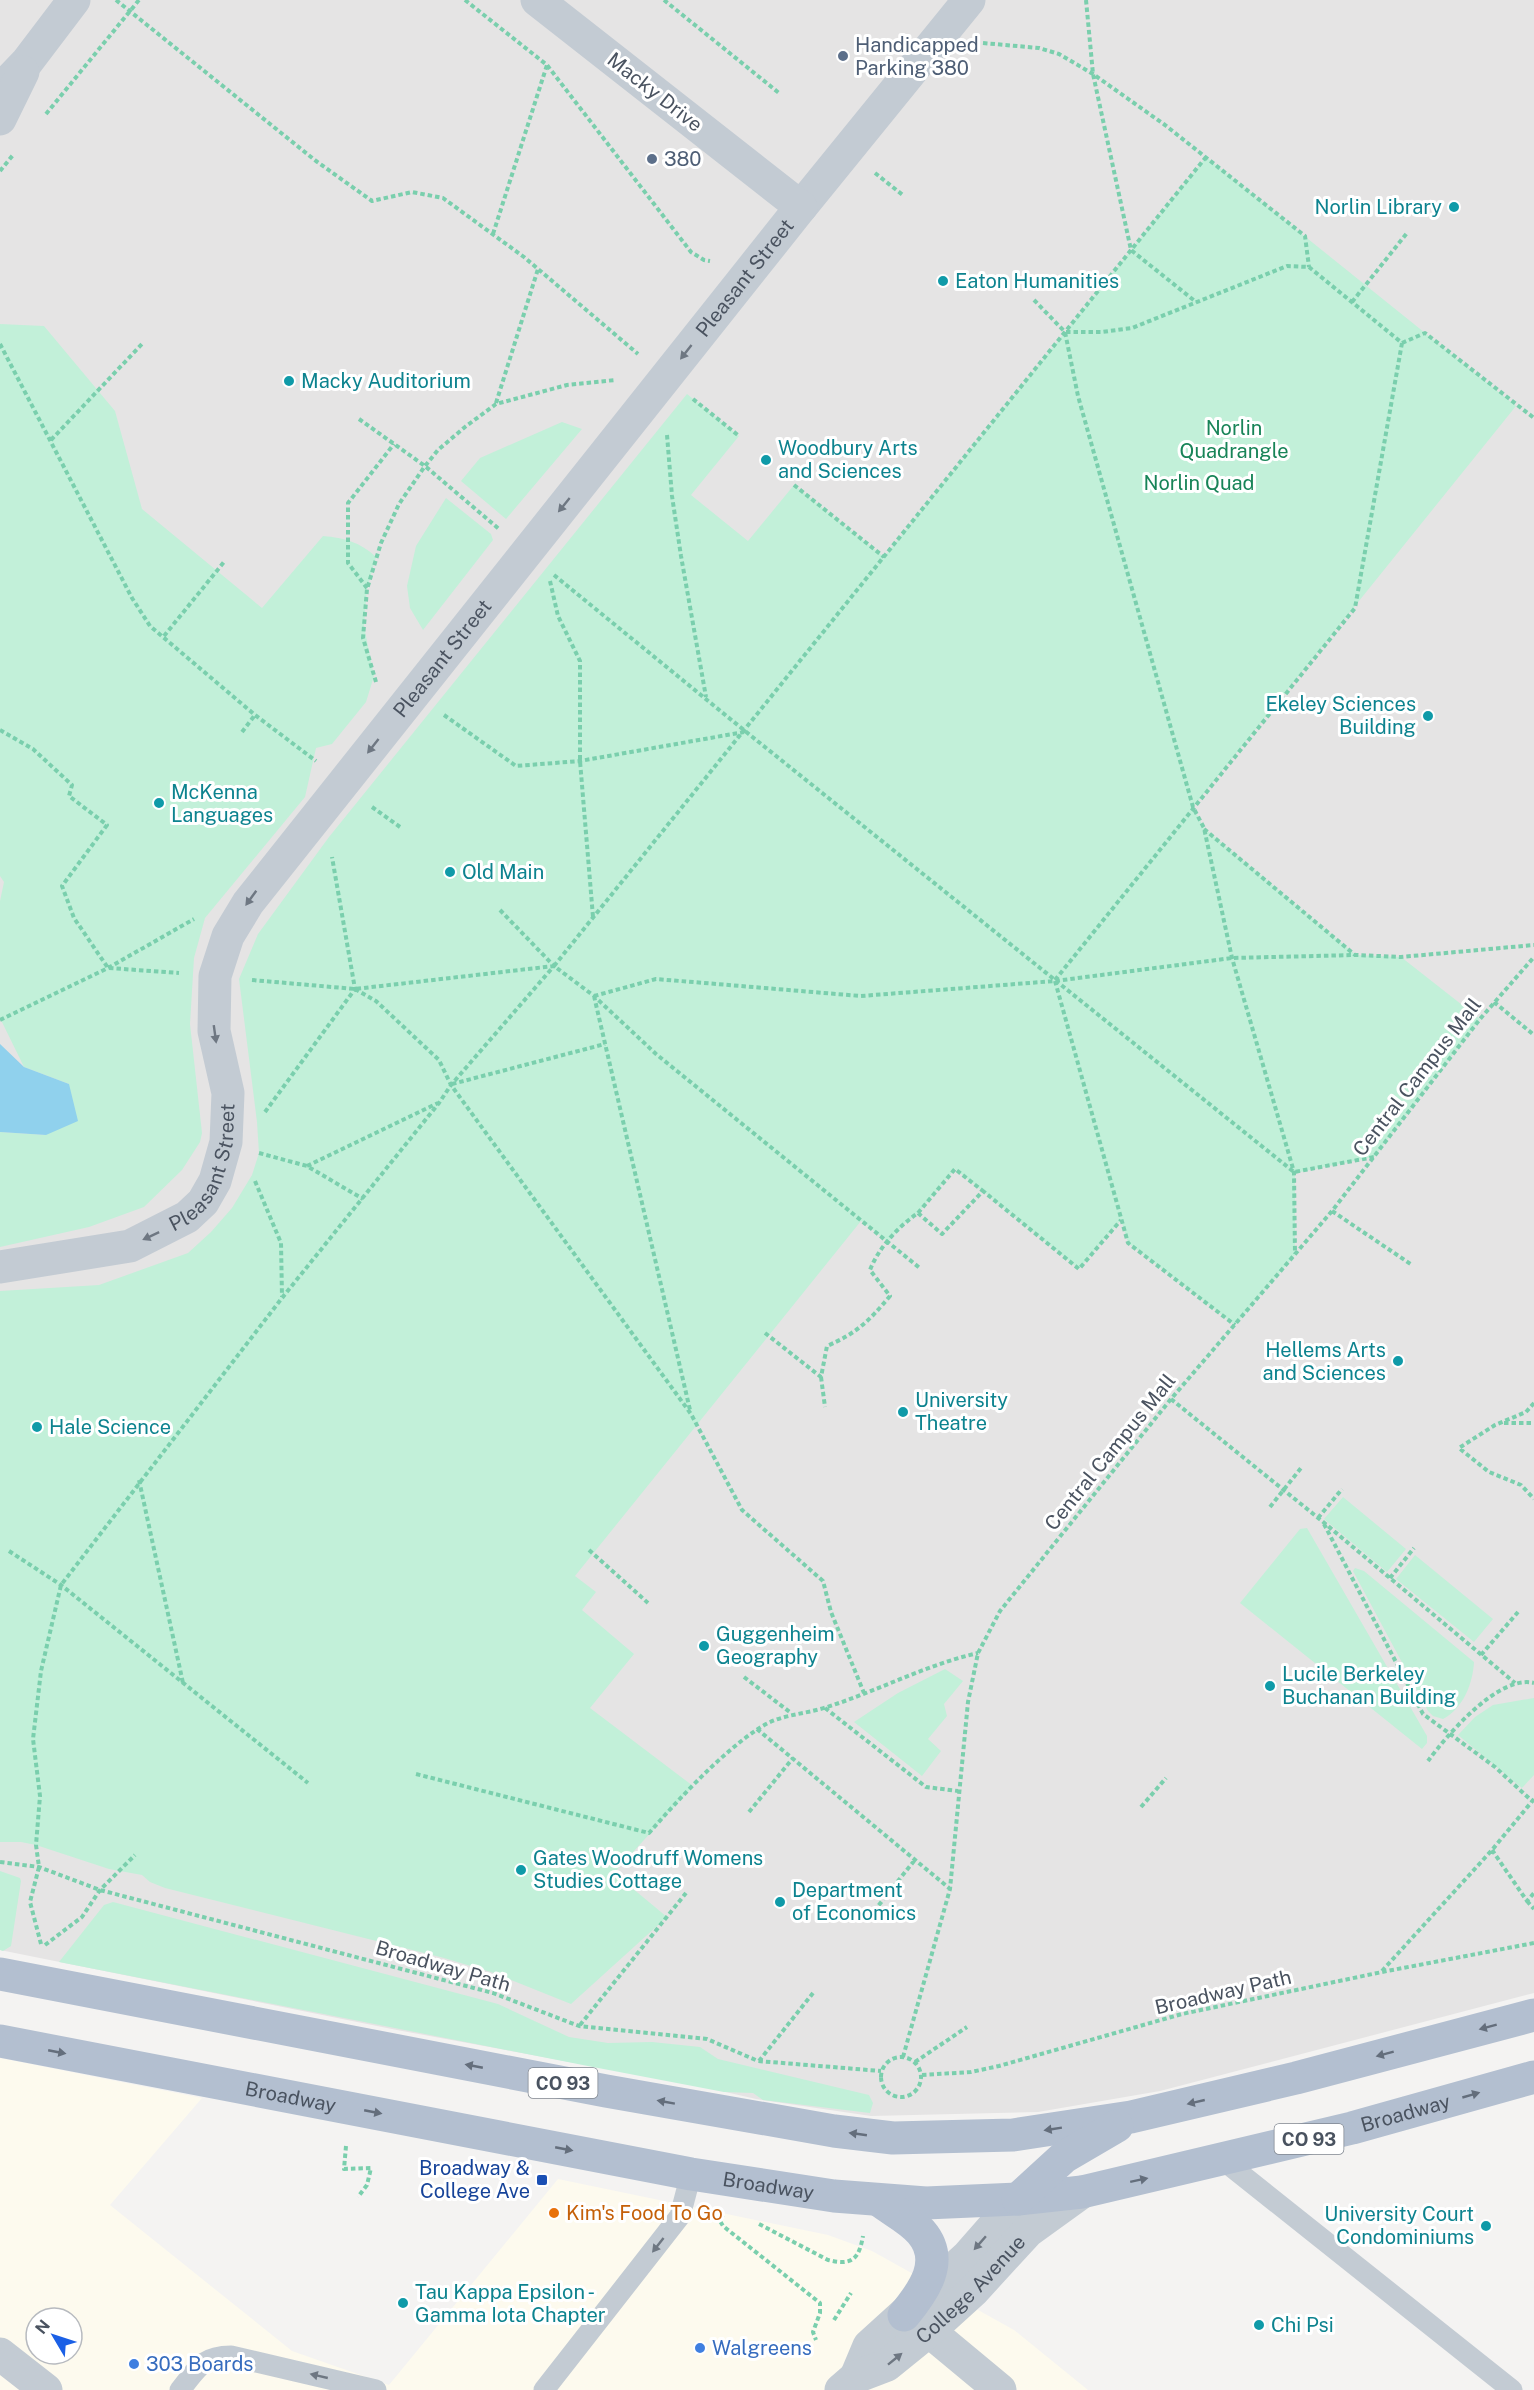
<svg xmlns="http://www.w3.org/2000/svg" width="1534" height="2390" font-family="'Public Sans',sans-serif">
	<rect width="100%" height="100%" fill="#f4f3f2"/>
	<!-- commercial -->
	<path fill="#fdfaee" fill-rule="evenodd" d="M0,2058L202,2098L110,2205L292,2351L389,2385L558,2179L828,2235L872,2251L1014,2330L1088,2390H0ZM36,2318H72V2354H36Z"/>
	<!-- education -->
	<path fill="#e5e4e4" d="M0,0H1534V1993L1160,2091L1038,2112L871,2116L756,2099L695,2085L397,2030L0,1950Z"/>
	<!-- green -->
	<path fill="#c2f0d9" d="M1206,157L1516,406L1193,807L1204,828L1356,955L1401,957L1480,1019L1374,1157L1295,1173V1255L1235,1325L1128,1243L1121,1220L1079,1269L955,1169L918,1213L904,1224L888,1242L861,1221L575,1576L596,1592L582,1610L634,1654L590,1708L693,1786L614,1873L667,1917L571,2004L494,1973L444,1958L165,1888L150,1882L142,1875L109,1869L36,1845L21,1842H0V1291L99,1285L188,1253L211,1232L232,1208L252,1175L259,1153L257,1122L239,979L258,934L329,837L687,394L739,436L691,495L748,541L794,485L884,557Z
		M0,324L44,326L115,411L142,509L262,608L323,536C345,538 360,542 376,557L367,589L364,626L374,676L366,702L332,744L316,748L305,797L205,918L194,958L190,1024L202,1133L200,1142L182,1170L144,1207L89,1227L0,1247V1132L46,1135L69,1084L24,1067L0,1018V901L4,882L0,876Z
		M562,422L582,429L506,519L461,481L480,458Z
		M446,498L491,534L493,540L423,630L410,608L407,586L416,546Z
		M1343,1497L1406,1549L1387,1572L1324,1519Z
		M1307,1528L1427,1736V1743L1422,1749L1240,1603L1300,1529Z
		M1415,1555L1493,1619L1474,1642L1396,1579Z
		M1355,1568L1364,1571L1474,1662C1473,1683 1463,1709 1443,1719L1433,1716L1428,1711L1353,1571Z
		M945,1669L963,1681L944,1704L947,1716L928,1739L941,1751L922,1776L854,1722L898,1693Z
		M1534,1698V1775L1522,1788L1458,1735L1475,1717L1493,1705Z
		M0,1871L20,1878L21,1881L11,1946L3,1951L0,1950Z
		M113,1902L498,2004L569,2037L608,2043L652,2042L700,2047L718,2059L869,2095L873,2103L870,2113L763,2100L753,2093L724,2092L593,2067L59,1962L104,1905Z"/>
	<!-- water -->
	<path fill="#90d1ed" d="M0,1044L24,1067L69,1084L78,1121L46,1135L0,1132Z"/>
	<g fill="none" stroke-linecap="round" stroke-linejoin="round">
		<!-- path -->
		<path stroke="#7acfad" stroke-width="4" stroke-dasharray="4.5 3" stroke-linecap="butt" d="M116,0L316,161L372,201L412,192L443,198L524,257L638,354
			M465,0L547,65L691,252L704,260L710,261
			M664,0L779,93
			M1086,0L1093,74L1131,250L1196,302
			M983,43L1039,48L1059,54L1093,74L1165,125L1305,236L1309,267
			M46,114L139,0
			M0,171L13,155
			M875,173L904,196
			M493,234L547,65
			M1034,300L1065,332L1078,396L1193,807L1204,828L1232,958L1294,1172L1295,1254
			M1352,302L1407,233
			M1066,332H1102L1132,328L1287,266L1309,267L1402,343
			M1402,343L1425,333L1534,418
			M0,344L132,598L150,626L255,715L316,761
			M693,399L739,436
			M496,403L538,269
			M359,419L425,466L499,529
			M667,435L672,496L681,556L706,697
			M51,440L142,344
			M794,485L884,557
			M554,575L745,731L1294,1172L1374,1157
			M550,581L558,616L580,661V761L593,917
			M367,588L348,563V503L394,444
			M164,636L224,562
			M376,682L363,638L367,589L381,543L399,504L425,466L438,450L465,427L496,404L567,385L615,380
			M444,715L516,766L580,761L744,732
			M0,730L33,749L72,785L69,796L107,825L62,886L74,918L108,968
			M242,732L255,715
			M372,807L400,827
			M1204,829L1355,955
			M554,966L1206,157
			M109,968L179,973
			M252,980L355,989L554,966L594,996L656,1054L921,1269
			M1055,980L1355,608L1402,343
			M1055,981L1128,1243L1235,1325
			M355,989L376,1001L439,1060L451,1085L691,1414L742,1510L823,1581L831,1612L864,1693
			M594,996L656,979L861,996L1055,981L1232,958L1356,955L1401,957L1534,945
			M594,996L690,1410
			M1494,1002L1534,1035
			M0,1020L108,968L194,919
			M452,1084L605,1044
			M265,1112L355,989L332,857
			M259,1153L307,1166L363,1199
			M307,1166L438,1103
			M255,1181L281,1243L282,1297
			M1332,1211L1412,1265
			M918,1213L955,1169L983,1191
			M765,1333L821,1377L827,1346C857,1333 869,1321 890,1296L870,1270C879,1247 898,1227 918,1213L942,1234L983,1191L1079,1269L1121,1220
			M821,1377L825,1407
			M1171,1399L1322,1521L1515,1683
			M1534,1403L1526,1412L1495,1425L1459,1448L1489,1472L1521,1485L1534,1499
			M1504,1423H1534
			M139,1480L183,1683
			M1270,1507L1301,1468
			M1318,1518L1342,1489
			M1324,1524L1423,1714L1495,1767L1532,1801
			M589,1550L648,1603
			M9,1551L61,1585L308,1783
			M1390,1578L1414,1548
			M1481,1655L1518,1612
			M744,1677L791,1713
			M825,1708L926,1787L958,1791
			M757,1729L949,1888
			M1428,1761C1447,1735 1499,1674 1534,1683
			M416,1774L649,1833C679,1799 720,1754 758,1729C779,1714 803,1715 827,1707C878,1691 925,1665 978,1653
			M1141,1807L1166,1778
			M749,1812L793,1758
			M1492,1850L1527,1901L1534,1893
			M0,1862L39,1867L100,1890L493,1993L579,2026L707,2039L758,2061L881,2071
			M1527,1901L1534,1909
			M874,1911L914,1861
			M41,1944L30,1902L39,1867L36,1845L40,1796L33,1739L41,1671L61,1585L282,1298L439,1103L451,1085L554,966L500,910
			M45,1945L82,1917L100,1890L135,1855
			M1382,1971L1492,1850L1534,1799
			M580,2025L686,1893
			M881 2077a20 20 0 1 1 40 0a20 20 0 1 1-40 0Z
			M903,2057L950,1889L968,1702L978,1653L1000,1611L1171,1399L1332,1211L1480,1019L1534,957
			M759,2061L813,1993
			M915,2062L967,2027
			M922,2075L971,2072L999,2066L1182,2014L1382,1972L1534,1943
			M346,2146L344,2169L371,2168L367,2185L358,2197
			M723,2215L720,2221L723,2226L820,2303V2313L813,2332L816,2340
			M759,2224L828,2260C852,2266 859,2259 863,2236
			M834,2320L851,2293"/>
		<!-- service -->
		<path stroke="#c3cbd3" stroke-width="21" d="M1223,2160L1512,2390
			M180,2390C197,2369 202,2356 231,2356L376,2390
			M544,2390L680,2216L691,2174"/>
		<!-- pedestrian -->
		<path stroke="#c3cbd3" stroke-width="33" d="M801,207L969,0"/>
		<!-- minor -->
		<path stroke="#c3cbd3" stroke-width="33" d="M929,2331L1000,2390"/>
		<!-- tertiary -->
		<g stroke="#c3cbd3" stroke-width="33">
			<path d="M0,90L27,62L74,0"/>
			<path d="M0,119L23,72"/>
			<path id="s1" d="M0,1267L130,1246L187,1217L203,1202L215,1181L226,1142L228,1093L214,1031L215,976L228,936L248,903L801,207L537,0"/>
			<path d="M0,2354L46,2390"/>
			<path d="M856,2377L869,2346L968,2256L1018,2199"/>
			<path id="s2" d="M841,2390L856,2377L887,2365L929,2331L973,2291L1028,2231L1082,2192"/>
		</g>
		<!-- primary -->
		<g stroke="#b3bfd0" stroke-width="33">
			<path d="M0,1974L606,2091L834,2131L893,2138L1013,2135L1131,2117L1296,2078L1534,2015"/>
			<path id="s3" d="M0,2041L691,2174L834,2196L926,2203L1018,2199L1082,2192L1352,2128L1534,2077"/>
			<path d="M1018,2199L1064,2157L1117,2126"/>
			<path d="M880,2201C893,2211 910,2219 921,2232C946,2261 923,2292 904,2315"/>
		</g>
	</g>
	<!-- one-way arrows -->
	<defs><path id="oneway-solid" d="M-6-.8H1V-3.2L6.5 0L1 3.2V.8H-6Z" transform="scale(1.5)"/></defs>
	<g fill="#6e7782">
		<use href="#oneway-solid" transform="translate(686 352) rotate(128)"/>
		<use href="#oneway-solid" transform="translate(564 505) rotate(129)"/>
		<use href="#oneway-solid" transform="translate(373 746) rotate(128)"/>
		<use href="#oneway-solid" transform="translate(251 898) rotate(126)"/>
		<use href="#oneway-solid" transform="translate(215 1034) rotate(82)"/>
		<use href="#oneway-solid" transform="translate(151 1236) rotate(155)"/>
		<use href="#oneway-solid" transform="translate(980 2243) rotate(131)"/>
		<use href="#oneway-solid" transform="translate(658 2245) rotate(128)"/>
		<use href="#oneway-solid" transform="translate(895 2359) rotate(-39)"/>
		<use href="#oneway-solid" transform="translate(319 2376) rotate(-167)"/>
	</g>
	<g fill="#646e7c">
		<use href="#oneway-solid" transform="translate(1488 2027) rotate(165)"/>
		<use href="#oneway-solid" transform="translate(57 2052) rotate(11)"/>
		<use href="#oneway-solid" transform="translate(1385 2054) rotate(165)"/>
		<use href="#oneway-solid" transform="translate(474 2066) rotate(-169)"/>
		<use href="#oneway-solid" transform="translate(1471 2095) rotate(-16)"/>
		<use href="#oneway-solid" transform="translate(666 2102) rotate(-170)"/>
		<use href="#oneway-solid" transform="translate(1196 2102) rotate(167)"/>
		<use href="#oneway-solid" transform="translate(373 2112) rotate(11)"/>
		<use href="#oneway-solid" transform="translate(1053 2129) rotate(171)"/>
		<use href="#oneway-solid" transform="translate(858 2134) rotate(-172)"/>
		<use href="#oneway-solid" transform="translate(564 2149) rotate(11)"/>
		<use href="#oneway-solid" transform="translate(1139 2180) rotate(-12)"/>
	</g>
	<!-- markers -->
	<g fill="#5c6f8a" stroke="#fff" stroke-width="2">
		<circle cx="843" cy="56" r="6"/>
		<circle cx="652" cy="159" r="6"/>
	</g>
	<g fill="#0f9aa8" stroke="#fff" stroke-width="2">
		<circle cx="1454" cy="207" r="6"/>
		<circle cx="943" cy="281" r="6"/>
		<circle cx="289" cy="381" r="6"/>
		<circle cx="766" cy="460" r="6"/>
		<circle cx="1428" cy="716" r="6"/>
		<circle cx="159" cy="803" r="6"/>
		<circle cx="450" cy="872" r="6"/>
		<circle cx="1398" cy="1361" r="6"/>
		<circle cx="903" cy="1412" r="6"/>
		<circle cx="37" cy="1427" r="6"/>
		<circle cx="704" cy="1646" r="6"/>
		<circle cx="1270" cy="1686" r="6"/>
		<circle cx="521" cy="1870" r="6"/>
		<circle cx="780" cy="1902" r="6"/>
		<circle cx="1486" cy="2226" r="6"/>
		<circle cx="403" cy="2303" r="6"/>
		<circle cx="1259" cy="2325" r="6"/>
	</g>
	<rect fill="#1a4fb4" stroke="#fff" stroke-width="2" x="536" y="2174" width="12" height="12" rx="3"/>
	<circle fill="#e8710a" stroke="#fff" stroke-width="2" cx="554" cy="2213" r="6"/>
	<g fill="#3f7fe0" stroke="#fff" stroke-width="2">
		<circle cx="700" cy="2348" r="6"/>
		<circle cx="134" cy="2364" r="6"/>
	</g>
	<g text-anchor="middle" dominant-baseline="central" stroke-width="6" stroke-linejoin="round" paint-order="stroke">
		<!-- shield labels -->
		<g fill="#fff" stroke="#808790" stroke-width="1.5">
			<rect x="528.5" y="2068" width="69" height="30" rx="4.5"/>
			<rect x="1274.5" y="2124" width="69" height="30" rx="4.5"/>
		</g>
		<g font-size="18" font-weight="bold" fill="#4a5360">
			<text x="563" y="2083">CO 93</text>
			<text x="1309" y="2139">CO 93</text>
		</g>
		<!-- service labels -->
		<g font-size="20" fill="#4e5e75" stroke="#fff" text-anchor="start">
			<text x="855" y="45">Handicapped<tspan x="855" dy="23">Parking 380</tspan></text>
			<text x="664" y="159">380</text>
		</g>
		<!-- street labels -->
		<g font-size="20" fill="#4a5360" stroke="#fff">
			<text transform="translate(655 92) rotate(38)">Macky Drive</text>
			<text stroke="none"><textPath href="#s1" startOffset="1329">Pleasant Street</textPath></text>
			<text stroke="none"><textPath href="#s1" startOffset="843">Pleasant Street</textPath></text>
			<text transform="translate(1417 1077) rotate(-52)">Central Campus Mall</text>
			<text stroke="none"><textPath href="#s1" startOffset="249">Pleasant Street</textPath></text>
			<text transform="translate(1110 1452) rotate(-51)">Central Campus Mall</text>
			<text transform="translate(443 1966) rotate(16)">Broadway Path</text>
			<text transform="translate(1223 1992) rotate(-13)">Broadway Path</text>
			<text stroke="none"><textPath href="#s3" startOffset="296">Broadway</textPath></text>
			<text stroke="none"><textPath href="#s3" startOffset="1430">Broadway</textPath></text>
			<text stroke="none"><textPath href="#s3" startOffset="782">Broadway</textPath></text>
			<text stroke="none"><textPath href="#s2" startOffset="166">College Avenue</textPath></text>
		</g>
		<!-- culture labels -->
		<g font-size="20" fill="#0d838f" stroke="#fff" text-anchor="start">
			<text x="1442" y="207" text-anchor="end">Norlin Library</text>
			<text x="955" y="281">Eaton Humanities</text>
			<text x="301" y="381">Macky Auditorium</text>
			<text x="778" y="448">Woodbury Arts<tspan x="778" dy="23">and Sciences</tspan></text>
			<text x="1416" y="704" text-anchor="end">Ekeley Sciences<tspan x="1416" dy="23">Building</tspan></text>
			<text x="171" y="792">McKenna<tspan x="171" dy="23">Languages</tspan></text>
			<text x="462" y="872">Old Main</text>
			<text x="1386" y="1350" text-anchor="end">Hellems Arts<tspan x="1386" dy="23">and Sciences</tspan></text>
			<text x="915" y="1400">University<tspan x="915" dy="23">Theatre</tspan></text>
			<text x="49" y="1427">Hale Science</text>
			<text x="716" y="1634">Guggenheim<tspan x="716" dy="23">Geography</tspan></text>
			<text x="1282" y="1674">Lucile Berkeley<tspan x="1282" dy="23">Buchanan Building</tspan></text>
			<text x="533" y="1858">Gates Woodruff Womens<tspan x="533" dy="23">Studies Cottage</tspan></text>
			<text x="792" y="1890">Department<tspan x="792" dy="23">of Economics</tspan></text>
			<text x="1474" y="2214" text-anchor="end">University Court<tspan x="1474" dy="23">Condominiums</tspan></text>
			<text x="415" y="2292">Tau Kappa Epsilon -<tspan x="415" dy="23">Gamma Iota Chapter</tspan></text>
			<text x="1271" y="2325">Chi Psi</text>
		</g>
		<!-- park labels -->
		<g font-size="20" fill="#188458" stroke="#fff">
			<text x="1234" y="428">Norlin<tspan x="1234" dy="23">Quadrangle</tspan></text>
			<text x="1199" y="483">Norlin Quad</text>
		</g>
		<!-- transit labels -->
		<g font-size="20" fill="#164399" stroke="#fff" text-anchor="end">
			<text x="530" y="2168">Broadway &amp;<tspan x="530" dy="23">College Ave</tspan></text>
		</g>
		<!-- food labels -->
		<g font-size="20" fill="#c56008" stroke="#fff" text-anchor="start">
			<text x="566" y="2213">Kim's Food To Go</text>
		</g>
		<!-- shop labels -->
		<g font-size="20" fill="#366cbe" stroke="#fff" text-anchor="start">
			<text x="712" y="2348">Walgreens</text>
			<text x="146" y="2364">303 Boards</text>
		</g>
	</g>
	<!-- north arrow -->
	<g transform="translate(54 2336) rotate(309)"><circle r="28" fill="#ffffff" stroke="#b7babf" stroke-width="1.5"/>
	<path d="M0-4.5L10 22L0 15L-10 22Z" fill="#1b60e6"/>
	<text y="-9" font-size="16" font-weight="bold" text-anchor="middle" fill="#4a5360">N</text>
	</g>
</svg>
